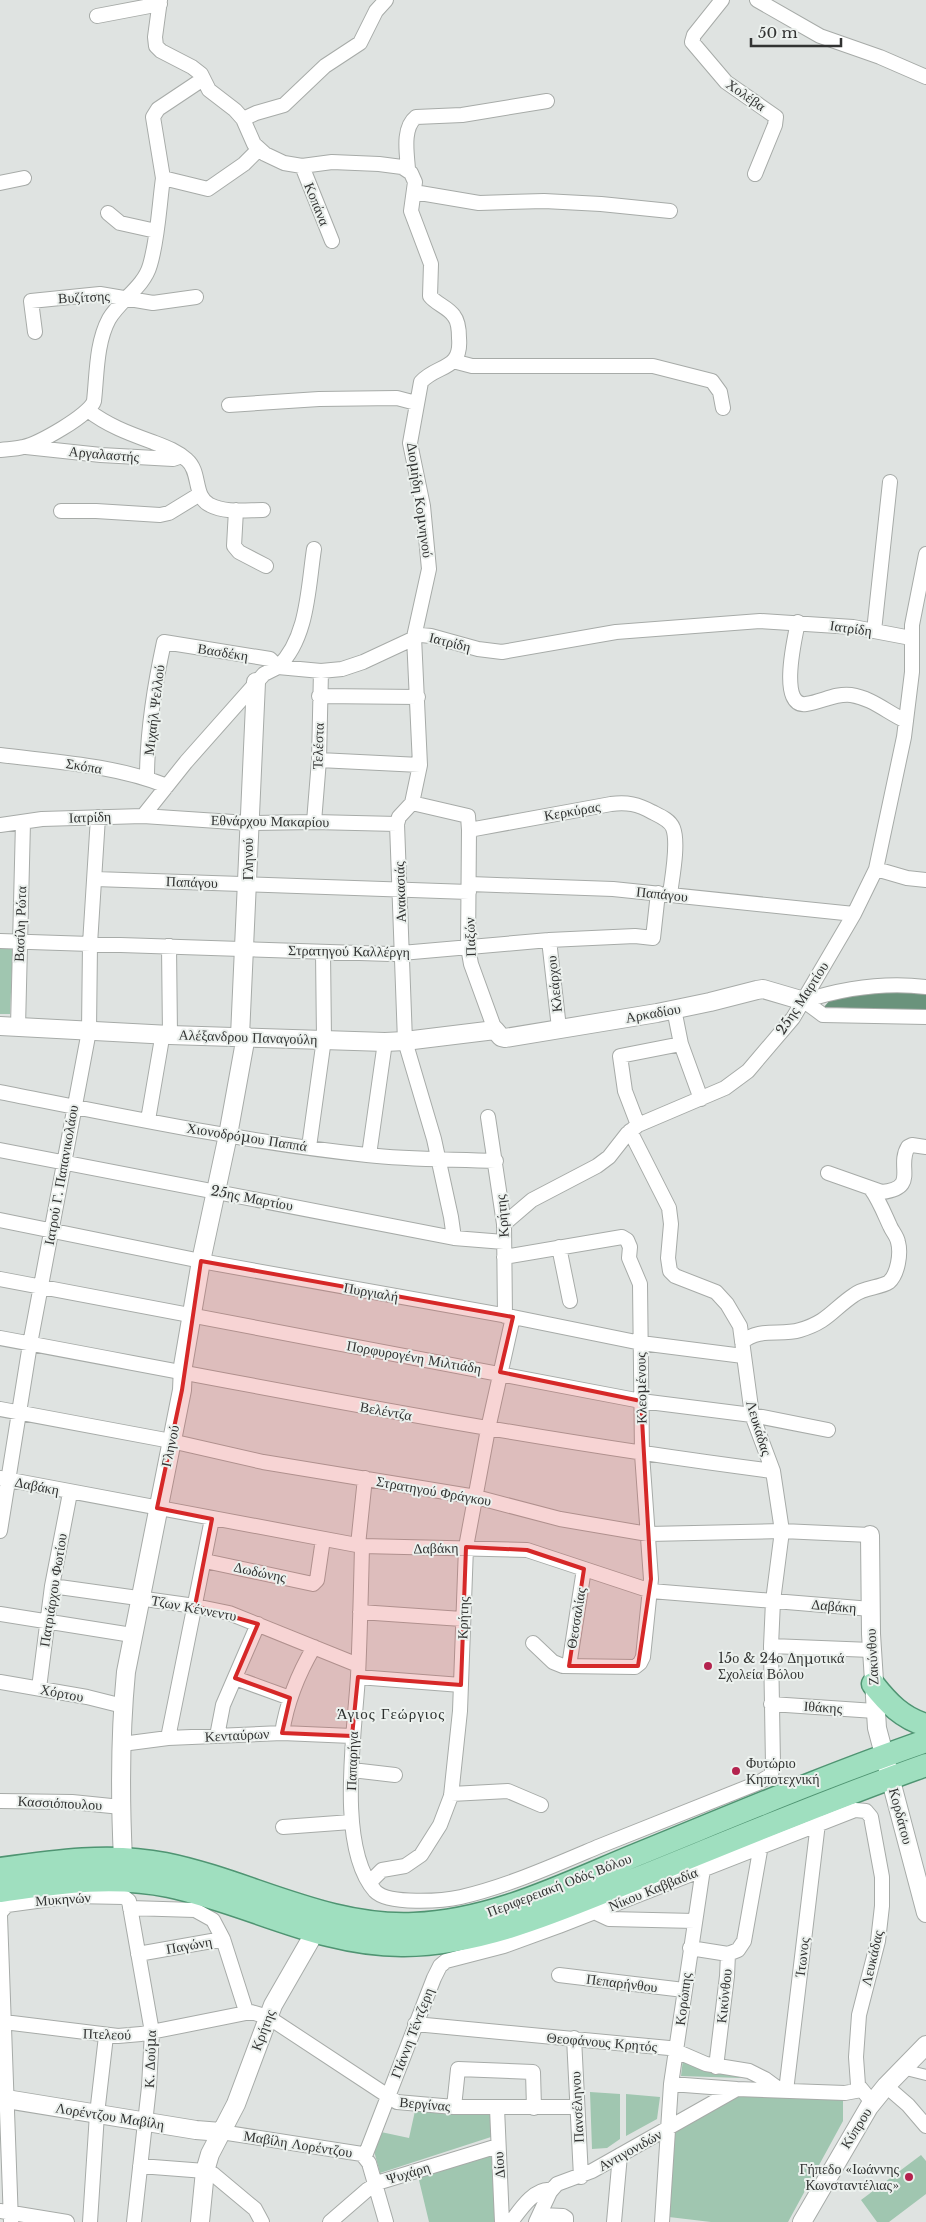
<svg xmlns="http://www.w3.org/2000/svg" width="926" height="2222" font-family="'Libre Baskerville',serif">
	<rect width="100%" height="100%" fill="#dfe3e1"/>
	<!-- green -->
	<path fill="#a0c6b0" d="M0,947L13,948L10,1014H0Z
		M683,2059L737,2076L741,2078L681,2076Z
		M590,2092L620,2094V2139L607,2148L592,2149Z
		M739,2092L843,2098V2121L788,2222H711L669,2217L674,2130Z
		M626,2094L660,2097L657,2119L626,2136Z
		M415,2111L491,2114V2137L380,2173L374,2151L381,2132L409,2138Z
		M492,2153L495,2222H429L418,2176Z
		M921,2155L926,2161V2194L889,2222H877L861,2200Z"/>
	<!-- water -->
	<path fill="#6a937c" d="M838,991L926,993V1011L824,1007Z"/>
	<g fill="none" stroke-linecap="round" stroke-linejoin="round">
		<!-- pedestrian casing -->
		<g stroke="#a7aba8" stroke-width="12">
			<path id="pedestrian" d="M902,2069L926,2075"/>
		</g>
		<!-- minor casing -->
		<g stroke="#a7aba8" stroke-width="16">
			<path id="minor" d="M160,0L155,37L156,46L161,51L192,67L201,74L209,90L235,110L243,119L254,144L265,154L284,163L302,166L332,162L379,164L402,167L411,173L415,182L411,211L431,264L430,296C436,304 448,307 454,316C458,321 459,331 459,338C462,371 437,364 421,382L410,443L423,506L429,569L414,637L420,765L412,803L399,817L397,824L405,1041L434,1139L451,1217L454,1238
				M722,0L694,35L692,42L726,82L776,117L775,125L755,174
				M757,0L820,36L880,57L926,77
				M97,16L160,4
				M243,119L256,113L284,105L325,66L360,43L376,11L386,0
				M302,166L332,241
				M408,169C407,154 402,128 416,117L462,115L547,101
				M163,178L153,117L158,109L203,79
				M0,183L24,178
				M414,192L479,203L544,201L601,204L670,211
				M108,213L120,223L156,231
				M35,332L31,301L100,294L153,303L196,297
				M453,361L472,366H653L712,381L720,392L723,408
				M229,405L319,399L397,398L416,403
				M89,411C107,425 128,433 150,441C163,446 176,450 187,460C201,472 193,497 210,505C225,513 246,510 263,510
				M26,447L101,455L173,459L182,456
				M0,450C8,449 16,449 23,447C38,444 90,415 94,401C97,375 96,343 109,319C120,300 144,287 150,265C158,238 159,207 163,178L208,189L244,164L259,149
				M236,510L234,546L239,552L266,566
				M61,511H96L160,515L169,513L200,494
				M798,622C795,637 778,708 806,704C822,702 835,693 851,695C872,698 888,713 906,721
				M874,631L890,482
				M319,696L418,697
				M0,755C56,762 115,765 167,786
				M319,760L420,765
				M147,778C147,732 154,688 164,642L270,659L278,667C308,638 308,588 314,549
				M412,803L468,816L469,830L611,804C627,802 638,804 652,812C660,816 670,820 673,828C679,843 672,878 670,894
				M143,816L248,823L314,822L397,824
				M314,822L319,760L321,671
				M0,825L42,819L143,816L186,762L264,674L278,667L321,671L342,669L363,662L421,635L431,636L478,649L502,652L616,632L760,621L853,627L911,638
				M469,830L468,947L471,964L495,1030
				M876,869L907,878L926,880
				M95,879L469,892
				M470,884L613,889L854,914
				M549,940L559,1028
				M0,941L390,954L549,940L635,936L653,938L658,893
				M169,946L170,1035
				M926,987C883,982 844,988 804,1001L823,1015L926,1017
				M674,1009L681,1044L701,1099
				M18,1027L23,822
				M0,1092C122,1116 244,1142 367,1155C410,1160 453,1159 496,1161
				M488,1117L504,1224L505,1316
				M148,1120L161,1044
				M638,1125L625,1091L620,1056L681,1044
				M309,1147L324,1039L323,952
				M0,1150L454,1238L504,1242
				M369,1155L385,1042
				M828,1173L882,1192C919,1188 896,1166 908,1147L912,1145L926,1147
				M0,1220L201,1261L513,1317L641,1343L743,1356
				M504,1224L532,1200L597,1166L609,1157L627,1134L638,1125L725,1088L748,1071L793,1018L854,914L876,869L904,737L912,672V625L926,554
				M559,1247L570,1301
				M504,1257L622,1237L627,1240L630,1247L629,1258L640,1284L642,1454L651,1579L643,1657L640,1663L635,1667L563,1666L553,1662L533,1643
				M0,1279L641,1401L752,1415L828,1430
				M0,1338C257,1386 514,1438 773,1471
				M742,1342C760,1327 780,1336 800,1330C828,1322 833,1309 854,1295C864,1287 880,1288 889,1282C898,1274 901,1253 898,1242C897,1236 892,1231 890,1226C884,1213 879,1200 871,1189
				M0,1409L171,1441L263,1462L476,1497L560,1519L648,1534L782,1531L870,1535
				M0,1478L362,1546L527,1550L651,1591L871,1609
				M0,1531L30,1344L89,1031L90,944L98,817
				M358,1545L365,1478
				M362,1546C361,1589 360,1633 358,1676C355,1731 336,1847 375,1891C388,1905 443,1901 461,1897C508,1886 555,1865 600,1846C652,1825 705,1804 758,1783L771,1775L773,1765L771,1646L773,1601L782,1531L773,1471L752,1415L740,1326L727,1304L716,1292L675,1276L670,1271L668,1258L671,1224L669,1208L630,1131
				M205,1561L313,1584L317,1580L323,1539
				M52,1586L195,1606L229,1613L358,1665
				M360,1612L462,1619
				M0,1614L132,1635
				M771,1646L871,1650
				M569,1666L584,1569
				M358,1677L461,1685
				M235,1678L290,1698
				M0,1682L87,1697L123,1706
				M39,1688L52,1586L70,1493
				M771,1704L875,1711
				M282,1733C287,1701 298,1674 314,1647
				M217,1736L223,1705L258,1624
				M168,1738L212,1519
				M122,1744L168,1738L282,1733L352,1736
				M352,1770L395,1775
				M451,1794L508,1791L541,1805
				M0,1801L72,1802L121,1807
				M283,1827L351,1822
				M370,1882L382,1870L405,1866L421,1855L440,1825L451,1796L460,1711L466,1547L488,1429L513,1317
				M130,1908L195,1910L213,1920L223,1939
				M594,1912L609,1919L695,1921
				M0,1913L7,1905L73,1896L124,1897L129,1901L152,2032L149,2087L134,2222
				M0,1916L11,2222
				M690,1948L728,1954
				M138,1954L223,1939L246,2011
				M559,1975L684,1990
				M4,2022L118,2036L141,2034L251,2012L268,2017L397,2102L454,2107H577
				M415,2024L669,2048L706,2064L749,2071L765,2079L780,2090
				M574,2038L581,2177
				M716,2067L727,1976L728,1954L738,1950L744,1941L761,1845
				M671,2084L737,2089L845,2093L861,2090
				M886,2086L908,2105L926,2126
				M786,2091L818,1823
				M454,2107L458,2069L533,2072L534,2108
				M497,2108L502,2222
				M221,2132L362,2154L369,2163L386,2222
				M365,2156L434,1978L440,1966L446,1961L504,1946L559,1926L855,1810L866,1811L871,1817L882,1877V1906L878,1941L859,2015L856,2057L858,2085L872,2102
				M140,2166L205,2171L213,2174L255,2209L262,2222
				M0,2211L67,2222
				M541,2215L563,2216L566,2218V2222
				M90,2222L97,2114L106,2036
				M330,2222L367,2190L380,2182L498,2146
				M511,2222C520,2210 534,2188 551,2190
				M536,2222L550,2192L557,2184L592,2171L737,2089
				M614,2222L620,2155
				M662,2222L671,2084L703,1869"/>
		</g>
		<!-- tertiary casing -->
		<g stroke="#a7aba8" stroke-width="20">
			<path id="tertiary" d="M0,1026L170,1035L385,1042L405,1041L495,1030L501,1037L505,1038L657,1013L710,1002L757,990L763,989L804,1001
				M240,1036L256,682
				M870,1535L871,1634L877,1728L926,1913
				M123,1859C120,1797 120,1734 126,1672L182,1390L183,1366L201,1261L228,1135L246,1036
				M0,2098L196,2130L221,2132
				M200,2222L205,2171L210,2154L236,2104L273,2005L315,1932
				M802,2222L869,2107L886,2086L926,2045"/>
		</g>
		<!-- primary casing -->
		<g stroke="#4f9472" stroke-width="25">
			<path id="primary" d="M873,1684C888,1703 902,1718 926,1725
				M0,1869C54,1861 111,1853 165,1864C249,1881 326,1928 414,1924C493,1921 565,1884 636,1855C732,1816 828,1775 926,1741
				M0,1891C56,1883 112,1874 169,1886C249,1903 321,1946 404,1945C487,1944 565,1907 641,1877C735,1839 830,1799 926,1765"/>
		</g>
		<!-- pedestrian -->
		<use href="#pedestrian" stroke="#fff" stroke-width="10"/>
		<!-- minor -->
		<use href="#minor" stroke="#fff" stroke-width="14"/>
		<!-- tertiary -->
		<use href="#tertiary" stroke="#fff" stroke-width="18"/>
		<!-- primary -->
		<use href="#primary" stroke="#9fdfbf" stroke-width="22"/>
	</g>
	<!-- marked area -->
	<path fill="#d62828" fill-opacity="0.2" stroke="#d62828" stroke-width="4" stroke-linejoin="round" d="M201,1261L513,1317L500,1372L641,1401L651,1579L638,1666H569L584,1569L527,1550L466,1547L461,1685L358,1677L352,1736L282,1733L290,1698L235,1678L258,1624L195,1606L212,1519L157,1508L182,1390Z"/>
	<!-- markers -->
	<g fill="#b4234e" stroke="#ecf1ee" stroke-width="2">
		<circle cx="708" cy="1666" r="5"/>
		<circle cx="736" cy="1771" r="5"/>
		<circle cx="909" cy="2177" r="5"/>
	</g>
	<g text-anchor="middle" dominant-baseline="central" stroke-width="4" stroke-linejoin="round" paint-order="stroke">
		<!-- street labels -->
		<g font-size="14" fill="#323332" stroke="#ecf1ee">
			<text transform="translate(746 95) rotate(35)">Χολέβα</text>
			<text transform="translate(317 204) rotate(68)">Κοπάνα</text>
			<text transform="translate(84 297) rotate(-3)">Βυζίτσης</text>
			<text transform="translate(104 454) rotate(5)">Αργαλαστής</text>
			<text transform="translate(420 500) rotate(82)">Διομήδη Κομνηνού</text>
			<text transform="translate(851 628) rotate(8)">Ιατρίδη</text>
			<text transform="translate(450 642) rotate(14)">Ιατρίδη</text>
			<text transform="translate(223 652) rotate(9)">Βασδέκη</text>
			<text transform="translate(154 710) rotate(-83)">Μιχαήλ Ψελλού</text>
			<text transform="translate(318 746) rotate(-88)">Τελέστα</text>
			<text transform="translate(84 766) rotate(9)">Σκόπα</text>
			<text transform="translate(572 811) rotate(-10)">Κερκύρας</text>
			<text transform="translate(90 817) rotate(-2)">Ιατρίδη</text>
			<text transform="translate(270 821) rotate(1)">Εθνάρχου Μακαρίου</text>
			<text transform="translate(248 859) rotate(-90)">Γληνού</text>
			<text transform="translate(192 882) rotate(2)">Παπάγου</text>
			<text transform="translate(400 892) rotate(-92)">Ανακασιάς</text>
			<text transform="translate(662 894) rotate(6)">Παπάγου</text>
			<text transform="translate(20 924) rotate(-88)">Βασίλη Ρώτα</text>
			<text transform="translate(470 937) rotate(-92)">Παξών</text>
			<text transform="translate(349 951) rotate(1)">Στρατηγού Καλλέργη</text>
			<text transform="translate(554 984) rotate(-96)">Κλεάρχου</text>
			<text transform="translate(802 998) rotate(-57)">25ης Μαρτίου</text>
			<text transform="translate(653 1013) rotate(-10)">Αρκαδίου</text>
			<text transform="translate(248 1037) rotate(2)">Αλέξανδρου Παναγούλη</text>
			<text transform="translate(247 1137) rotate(9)">Χιονοδρόμου Παππά</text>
			<text transform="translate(61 1175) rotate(-80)">Ιατρού Γ. Παπανικολάου</text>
			<text transform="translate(252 1198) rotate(11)">25ης Μαρτίου</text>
			<text transform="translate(502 1216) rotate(-95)">Κρήτης</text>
			<text transform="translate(371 1292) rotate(10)">Πυργιαλή</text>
			<text transform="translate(414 1357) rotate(10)">Πορφυρογένη Μιλτιάδη</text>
			<text transform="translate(641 1388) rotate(-91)">Κλεομένους</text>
			<text transform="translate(386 1411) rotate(10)">Βελέντζα</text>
			<text transform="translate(759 1428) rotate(73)">Λευκάδας</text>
			<text transform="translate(170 1446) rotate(-78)">Γληνού</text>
			<text transform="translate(37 1486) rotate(11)">Δαβάκη</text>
			<text transform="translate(434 1491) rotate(10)">Στρατηγού Φράγκου</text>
			<text transform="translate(436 1548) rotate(-1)">Δαβάκη</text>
			<text transform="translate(260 1572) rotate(12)">Δωδώνης</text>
			<text transform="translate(53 1590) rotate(-81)">Πατριάρχου Φωτίου</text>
			<text transform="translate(834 1606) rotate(5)">Δαβάκη</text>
			<text transform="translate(194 1608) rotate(11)">Τζων Κέννεντυ</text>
			<text transform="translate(463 1618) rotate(-88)">Κρήτης</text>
			<text transform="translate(576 1618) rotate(-81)">Θεσσαλίας</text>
			<text transform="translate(872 1657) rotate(-93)">Ζακύνθου</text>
			<text transform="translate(62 1693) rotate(11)">Χόρτου</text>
			<text transform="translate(823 1707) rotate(4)">Ιθάκης</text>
			<text transform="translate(237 1735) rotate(-3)">Κενταύρων</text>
			<text transform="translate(352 1761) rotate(-88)">Παπαρήγα</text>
			<text transform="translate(60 1803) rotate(3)">Κασσιόπουλου</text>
			<text transform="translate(901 1816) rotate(75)">Κορδάτου</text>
			<text transform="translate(559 1885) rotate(-21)">Περιφερειακή Οδός Βόλου</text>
			<text transform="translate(653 1889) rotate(-22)">Νίκου Καββαδία</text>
			<text transform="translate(63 1899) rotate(-4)">Μυκηνών</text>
			<text transform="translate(189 1945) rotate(-10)">Παγώνη</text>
			<text transform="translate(802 1957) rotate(-83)">Ίτωνος</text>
			<text transform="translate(872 1958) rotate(-77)">Λευκάδας</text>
			<text transform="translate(622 1983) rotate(7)">Πεπαρήνθου</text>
			<text transform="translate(724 1996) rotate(-84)">Κικύνθου</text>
			<text transform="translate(683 1999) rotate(-83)">Κορώπης</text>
			<text transform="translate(263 2030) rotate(-69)">Κρήτης</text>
			<text transform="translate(412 2033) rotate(-69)">ΓΙάννη Τέντζερη</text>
			<text transform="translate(107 2034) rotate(2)">Πτελεού</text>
			<text transform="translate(602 2042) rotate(5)">Θεοφάνους Κρητός</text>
			<text transform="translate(150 2059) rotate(-88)">Κ. Δούμα</text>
			<text transform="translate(425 2104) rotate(5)">Βεργίνας</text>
			<text transform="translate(577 2107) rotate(-93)">Πανσέληνου</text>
			<text transform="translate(110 2116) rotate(9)">Λορέντζου Μαβίλη</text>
			<text transform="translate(856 2128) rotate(-58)">Κύπρου</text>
			<text transform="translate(298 2144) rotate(9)">Μαβίλη Λορέντζου</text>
			<text transform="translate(630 2150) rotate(-29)">Αντιγονιδών</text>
			<text transform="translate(499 2165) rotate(-94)">Δίου</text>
			<text transform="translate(408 2173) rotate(-17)">Ψυχάρη</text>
		</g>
		<!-- poi labels -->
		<g font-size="14" fill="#323332" stroke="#ecf1ee" text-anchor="start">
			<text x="718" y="1658">15ο &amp; 24ο Δημοτικά<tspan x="718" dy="16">Σχολεία Βόλου</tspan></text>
			<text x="746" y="1763">Φυτώριο<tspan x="746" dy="16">Κηποτεχνική</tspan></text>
			<text x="899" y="2169" text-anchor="end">Γήπεδο «Ιωάννης<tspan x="899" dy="16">Κωνσταντέλιας»</tspan></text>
		</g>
		<!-- neighbourhood labels -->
		<g font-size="15" letter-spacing="1" fill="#2b2f2d" stroke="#ecf1ee">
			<text x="391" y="1713">Άγιος Γεώργιος</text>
		</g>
	</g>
	<!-- scale -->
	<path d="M751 38v8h90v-8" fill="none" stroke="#323332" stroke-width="2.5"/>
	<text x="758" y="38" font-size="15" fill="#323332" stroke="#ecf1ee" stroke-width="4" paint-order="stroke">50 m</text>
</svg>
